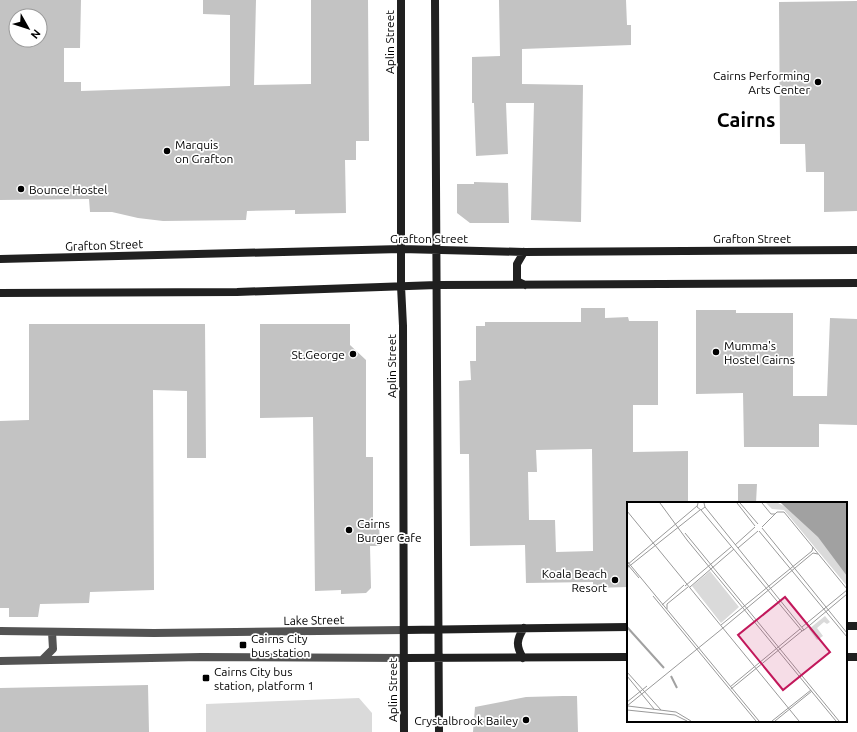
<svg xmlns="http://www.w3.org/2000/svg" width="857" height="732" font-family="Ubuntu,sans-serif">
	<rect width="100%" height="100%" fill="#fff"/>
	<!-- green -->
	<path fill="#dadada" d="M359,698L372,713V732H206V704Z"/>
	<!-- building -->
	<path fill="#c3c3c3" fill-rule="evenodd" d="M0,0H81L80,48H64V82H81V91L230,86V15L203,14V0H256L254,85L311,84V0H368L369,141H356V160H345L346,213L295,214V210L247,211L246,220L163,221L138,218L112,212H90L89,199L0,200ZM16,16H40V40H16Z
		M499,0H626L627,25H631V45L522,49V84L583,85L581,222L531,220L534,103H506L508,154L476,156L474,103H472V57L500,56Z
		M857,1V211L824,212V172H806L805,144H780L779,2Z
		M474,182L508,183L509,223H470L457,213V184H474Z
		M581,308H605V318L628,317L629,321H658V405H633V452L688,451V503H628V587L593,588V582L526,583L525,545L470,546L469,454H460L459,381L471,380L470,361H476V326H485V322H581ZM592,449L593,551L556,552L555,520H529L528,472H537L536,450Z
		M696,310H736V313H793V396H827L830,318L857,319V425L819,424V447H744L743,393L696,394Z
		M29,324H205L206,458H187V391L153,390L154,590L90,592L89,603L40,604L38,617H9V608H0V421L29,420Z
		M260,324H350V345L366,360V457H373V524H379L380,546H370L371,588L366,593L341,594V590L315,591L313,417L260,418Z
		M738,484H757L756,503H738Z
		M148,685L149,732H0V688Z
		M563,696H577L578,732H473L475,707L526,697Z"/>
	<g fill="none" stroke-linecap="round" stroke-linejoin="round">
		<!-- street -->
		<path stroke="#535353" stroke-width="8" d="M0,631L154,633L405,630
			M42,660L53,649L52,632
			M0,661L201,657L405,658"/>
		<!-- secondary -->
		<path stroke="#202020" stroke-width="8" d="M401,0V286L403,326L404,732
			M435,0L439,732
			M524,252L517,264V281L525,285
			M0,259L401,249L524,252L857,250
			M0,293L237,292L437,285L857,283
			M846,626H857
			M405,630L628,627
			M846,657H857
			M405,658L628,657
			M523,658C516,646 516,640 524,628"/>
	</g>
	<!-- markers -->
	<g fill="#000" stroke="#fff" stroke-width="1.5">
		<circle cx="818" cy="82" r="4"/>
		<circle cx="167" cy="151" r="4"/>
		<circle cx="21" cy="189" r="4"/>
		<circle cx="716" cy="352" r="4"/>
		<circle cx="353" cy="354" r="4"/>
		<circle cx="349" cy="530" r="4"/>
		<circle cx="615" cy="580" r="4"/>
		<rect x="239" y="641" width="8" height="8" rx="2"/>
		<rect x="202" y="674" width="8" height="8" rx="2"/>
		<circle cx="526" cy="720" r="4"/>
	</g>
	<g text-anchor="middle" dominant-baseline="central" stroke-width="3.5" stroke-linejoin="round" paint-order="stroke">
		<!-- street labels -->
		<g font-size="12" fill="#000" stroke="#fff">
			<text transform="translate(389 42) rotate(-90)">Aplin Street</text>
			<text x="429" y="238">Grafton Street</text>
			<text x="752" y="238">Grafton Street</text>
			<text transform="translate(104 245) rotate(-2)">Grafton Street</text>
			<text transform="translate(391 366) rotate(-90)">Aplin Street</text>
			<text transform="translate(314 620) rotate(-1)">Lake Street</text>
			<text transform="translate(392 690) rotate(-90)">Aplin Street</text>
		</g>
		<!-- poi labels -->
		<g font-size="12" fill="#000" stroke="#fff" text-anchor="start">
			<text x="810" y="75" text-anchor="end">Cairns Performing<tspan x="810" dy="14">Arts Center</tspan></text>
			<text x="175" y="144">Marquis<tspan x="175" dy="14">on Grafton</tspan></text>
			<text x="29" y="189">Bounce Hostel</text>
			<text x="724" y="345">Mumma's<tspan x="724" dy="14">Hostel Cairns</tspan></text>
			<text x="345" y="354" text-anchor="end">St.George</text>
			<text x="357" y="523">Cairns<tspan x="357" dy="14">Burger Cafe</tspan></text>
			<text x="607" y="573" text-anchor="end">Koala Beach<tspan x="607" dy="14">Resort</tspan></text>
			<text x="251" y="638">Cairns City<tspan x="251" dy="14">bus station</tspan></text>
			<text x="214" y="671">Cairns City bus<tspan x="214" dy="14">station, platform 1</tspan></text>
			<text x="518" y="720" text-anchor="end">Crystalbrook Bailey</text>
		</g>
		<!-- town labels -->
		<g font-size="20" font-weight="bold" fill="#000" stroke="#fff">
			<text x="746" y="119">Cairns</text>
		</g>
	</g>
	<!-- overview -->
	<g transform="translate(627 502)">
		<rect width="220" height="220" fill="#fff"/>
		<path d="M139,1H151L157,4L154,1H220V84L157,8L145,7ZM83,69L112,105L94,121L65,84ZM198,114L203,120L200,122L197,120L190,126L196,134L190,138L182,127Z" fill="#dadada"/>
		<path d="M154,1H220V74L191,35Z" fill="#a1a1a1"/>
		<path fill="none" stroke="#a1a1a1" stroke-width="2" d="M0,125L37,166M44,174L50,186"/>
		<path fill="none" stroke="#999" stroke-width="1" d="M33,1L60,38L209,219M71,1L70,5L74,8L78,5L77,1M110,1L128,24M113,1L131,22M135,1L144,12H148M74,8L175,129L177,128L78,5M0,9L172,219M135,25L150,10H157L220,87M135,26L220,131M132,29L220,135M58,31L212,219M108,43L128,25M111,46L131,29M0,59L132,219M0,63L70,4M1,63L12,76M0,66L73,8M58,84L104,45M63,85L107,47M26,94L129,219M35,103L57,83M40,107V102L61,85M94,123L185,49L186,45M175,125L220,88M96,126L186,51L191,52M177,128L220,92M0,170L34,208M0,174L27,207M103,185L173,127M104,187L175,129M0,200L20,184M0,204L96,126M1,204L49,210L64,219M0,208L48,213L60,219M145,219L184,188M148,219L185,189"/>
		<path fill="#c2185b" fill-opacity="0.15" stroke="#c2185b" stroke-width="2" d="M158,95L203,150L156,188L111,133Z"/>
		<rect width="220" height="220" fill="none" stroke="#000" stroke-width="2"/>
	</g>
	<!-- north arrow -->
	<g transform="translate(28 28) rotate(129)"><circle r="19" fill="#ffffff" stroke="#999999"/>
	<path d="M0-3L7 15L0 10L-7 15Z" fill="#000000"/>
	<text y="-6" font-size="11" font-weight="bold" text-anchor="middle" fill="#000000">N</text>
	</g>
</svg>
